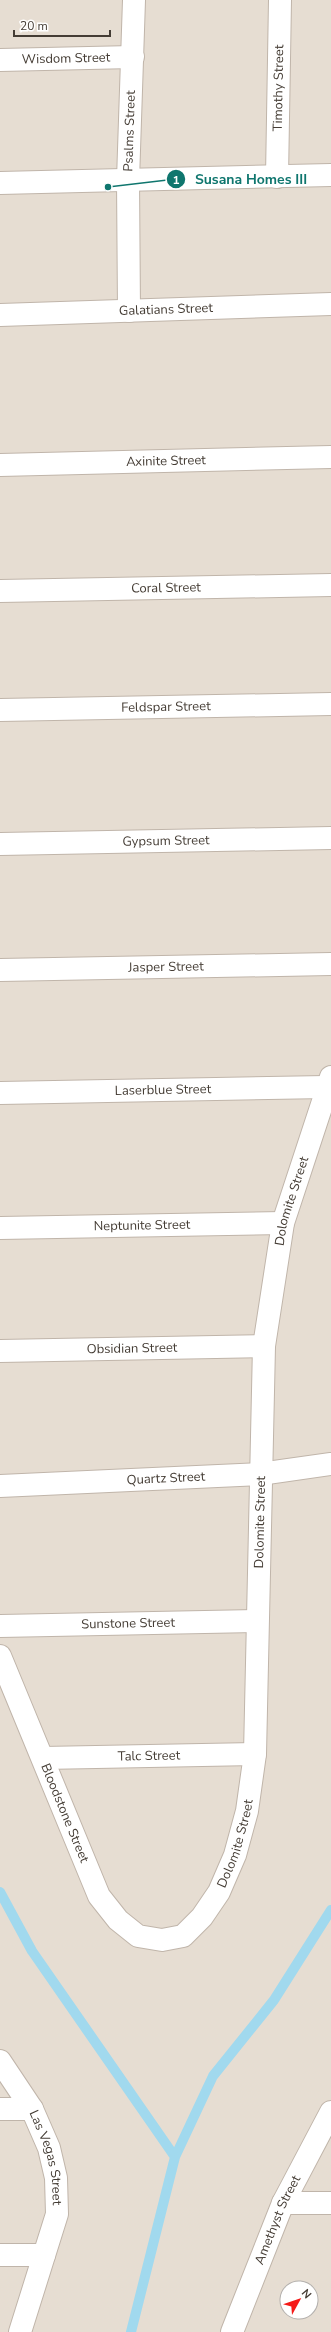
<svg xmlns="http://www.w3.org/2000/svg" width="331" height="2332" font-family="'Nunito Sans',sans-serif">
	<rect width="100%" height="100%" fill="#f2ece4"/>
	<!-- residential -->
	<path fill="#e6ddd2" fill-rule="evenodd" d="M0,0H331V2332H0ZM287,2288H311V2312H287Z"/>
	<g fill="none" stroke-linecap="round" stroke-linejoin="round">
		<!-- stream -->
		<path stroke="#a1d9ee" stroke-width="10" d="M0,1892L32,1951L175,2157
			M131,2332L175,2157L213,2076L274,2000L331,1910"/>
		<!-- minor casing -->
		<g stroke="#c0b5aa" stroke-width="24">
			<g id="minor">
				<path id="s1" d="M0,60L133,57"/>
				<path id="s2" d="M277,177L280,0"/>
				<path d="M0,183L331,175"/>
				<path id="s3" d="M129,311L128,180L134,0"/>
				<path id="s4" d="M0,315L331,304"/>
				<path id="s5" d="M0,465L331,457"/>
				<path id="s6" d="M0,591L331,585"/>
				<path id="s7" d="M0,710L331,704"/>
				<path id="s8" d="M0,844L331,838"/>
				<path id="s9" d="M0,970L331,964"/>
				<path id="s10" d="M0,1093L326,1087"/>
				<path id="s11" d="M0,1228L283,1223"/>
				<path id="s12" d="M0,1351L264,1346"/>
				<path id="s13" d="M0,1486L260,1474L331,1464"/>
				<path id="s14" d="M0,1626L256,1621"/>
				<path id="s15" d="M0,1656L99,1896L118,1920L138,1936L162,1940L183,1936L202,1917L219,1892L235,1855L247,1811L255,1754L264,1346L283,1223L331,1077"/>
				<path id="s16" d="M43,1758L255,1754"/>
				<path id="s17" d="M0,2061L32,2109L49,2148L56,2178L57,2214L20,2332"/>
				<path d="M0,2109H32"/>
				<path d="M283,2203H331"/>
				<path d="M0,2255H44"/>
				<path id="s18" d="M232,2332L283,2203L331,2112"/>
			</g>
		</g>
		<!-- minor -->
		<use href="#minor" stroke="#fff" stroke-width="22"/>
	</g>
	<g text-anchor="middle" dominant-baseline="central" stroke-width="3.5" stroke-linejoin="round" paint-order="stroke">
		<!-- street labels -->
		<g font-size="13" fill="#443c34" stroke="#fff">
			<text stroke="none"><textPath href="#s1" startOffset="66">Wisdom Street</textPath></text>
			<text stroke="none"><textPath href="#s2" startOffset="89">Timothy Street</textPath></text>
			<text stroke="none"><textPath href="#s3" startOffset="180">Psalms Street</textPath></text>
			<text stroke="none"><textPath href="#s4" startOffset="166">Galatians Street</textPath></text>
			<text stroke="none"><textPath href="#s5" startOffset="166">Axinite Street</textPath></text>
			<text stroke="none"><textPath href="#s6" startOffset="166">Coral Street</textPath></text>
			<text stroke="none"><textPath href="#s7" startOffset="166">Feldspar Street</textPath></text>
			<text stroke="none"><textPath href="#s8" startOffset="166">Gypsum Street</textPath></text>
			<text stroke="none"><textPath href="#s9" startOffset="166">Jasper Street</textPath></text>
			<text stroke="none"><textPath href="#s10" startOffset="163">Laserblue Street</textPath></text>
			<text stroke="none"><textPath href="#s15" startOffset="1118">Dolomite Street</textPath></text>
			<text stroke="none"><textPath href="#s11" startOffset="142">Neptunite Street</textPath></text>
			<text stroke="none"><textPath href="#s12" startOffset="132">Obsidian Street</textPath></text>
			<text stroke="none"><textPath href="#s13" startOffset="166">Quartz Street</textPath></text>
			<text stroke="none"><textPath href="#s15" startOffset="794">Dolomite Street</textPath></text>
			<text stroke="none"><textPath href="#s14" startOffset="128">Sunstone Street</textPath></text>
			<text stroke="none"><textPath href="#s16" startOffset="106">Talc Street</textPath></text>
			<text stroke="none"><textPath href="#s15" startOffset="170">Bloodstone Street</textPath></text>
			<text stroke="none"><textPath href="#s15" startOffset="470">Dolomite Street</textPath></text>
			<text stroke="none"><textPath href="#s17" startOffset="109">Las Vegas Street</textPath></text>
			<text stroke="none"><textPath href="#s18" startOffset="121">Amethyst Street</textPath></text>
		</g>
	</g>
	<!-- callouts -->
	<path fill="none" stroke="#0f766e" stroke-width="1.5" d="M108 187L176 179"/>
	<g fill="#0f766e" stroke="#fff" stroke-width="1.5">
		<circle cx="108" cy="187" r="4"/>
		<circle cx="176" cy="179" r="10"/>
	</g>
	<g font-size="12" text-anchor="middle" font-weight="bold" fill="#fff">
		<text x="176" y="184">1</text>
	</g>
	<g font-size="14" text-anchor="middle" font-weight="bold" fill="#0f766e" stroke="#fff" stroke-width="3.5" stroke-linejoin="round" paint-order="stroke">
		<text x="251" y="184">Susana Homes III</text>
	</g>
	<!-- north arrow -->
	<g transform="translate(299 2300) rotate(50)"><circle r="19" fill="#ffffff" stroke="#b4b1ae"/>
	<path d="M0-3L7 15L0 10L-7 15Z" fill="#f51a18"/>
	<text y="-6" font-size="11" font-weight="bold" text-anchor="middle" fill="#443c34">N</text>
	</g>
	<!-- scale -->
	<path d="M14 30v6h96v-6" fill="none" stroke="#443c34" stroke-width="2"/>
	<text x="20" y="30" font-size="12" fill="#443c34" stroke="#ffffff" stroke-width="3" paint-order="stroke">20 m</text>
</svg>
